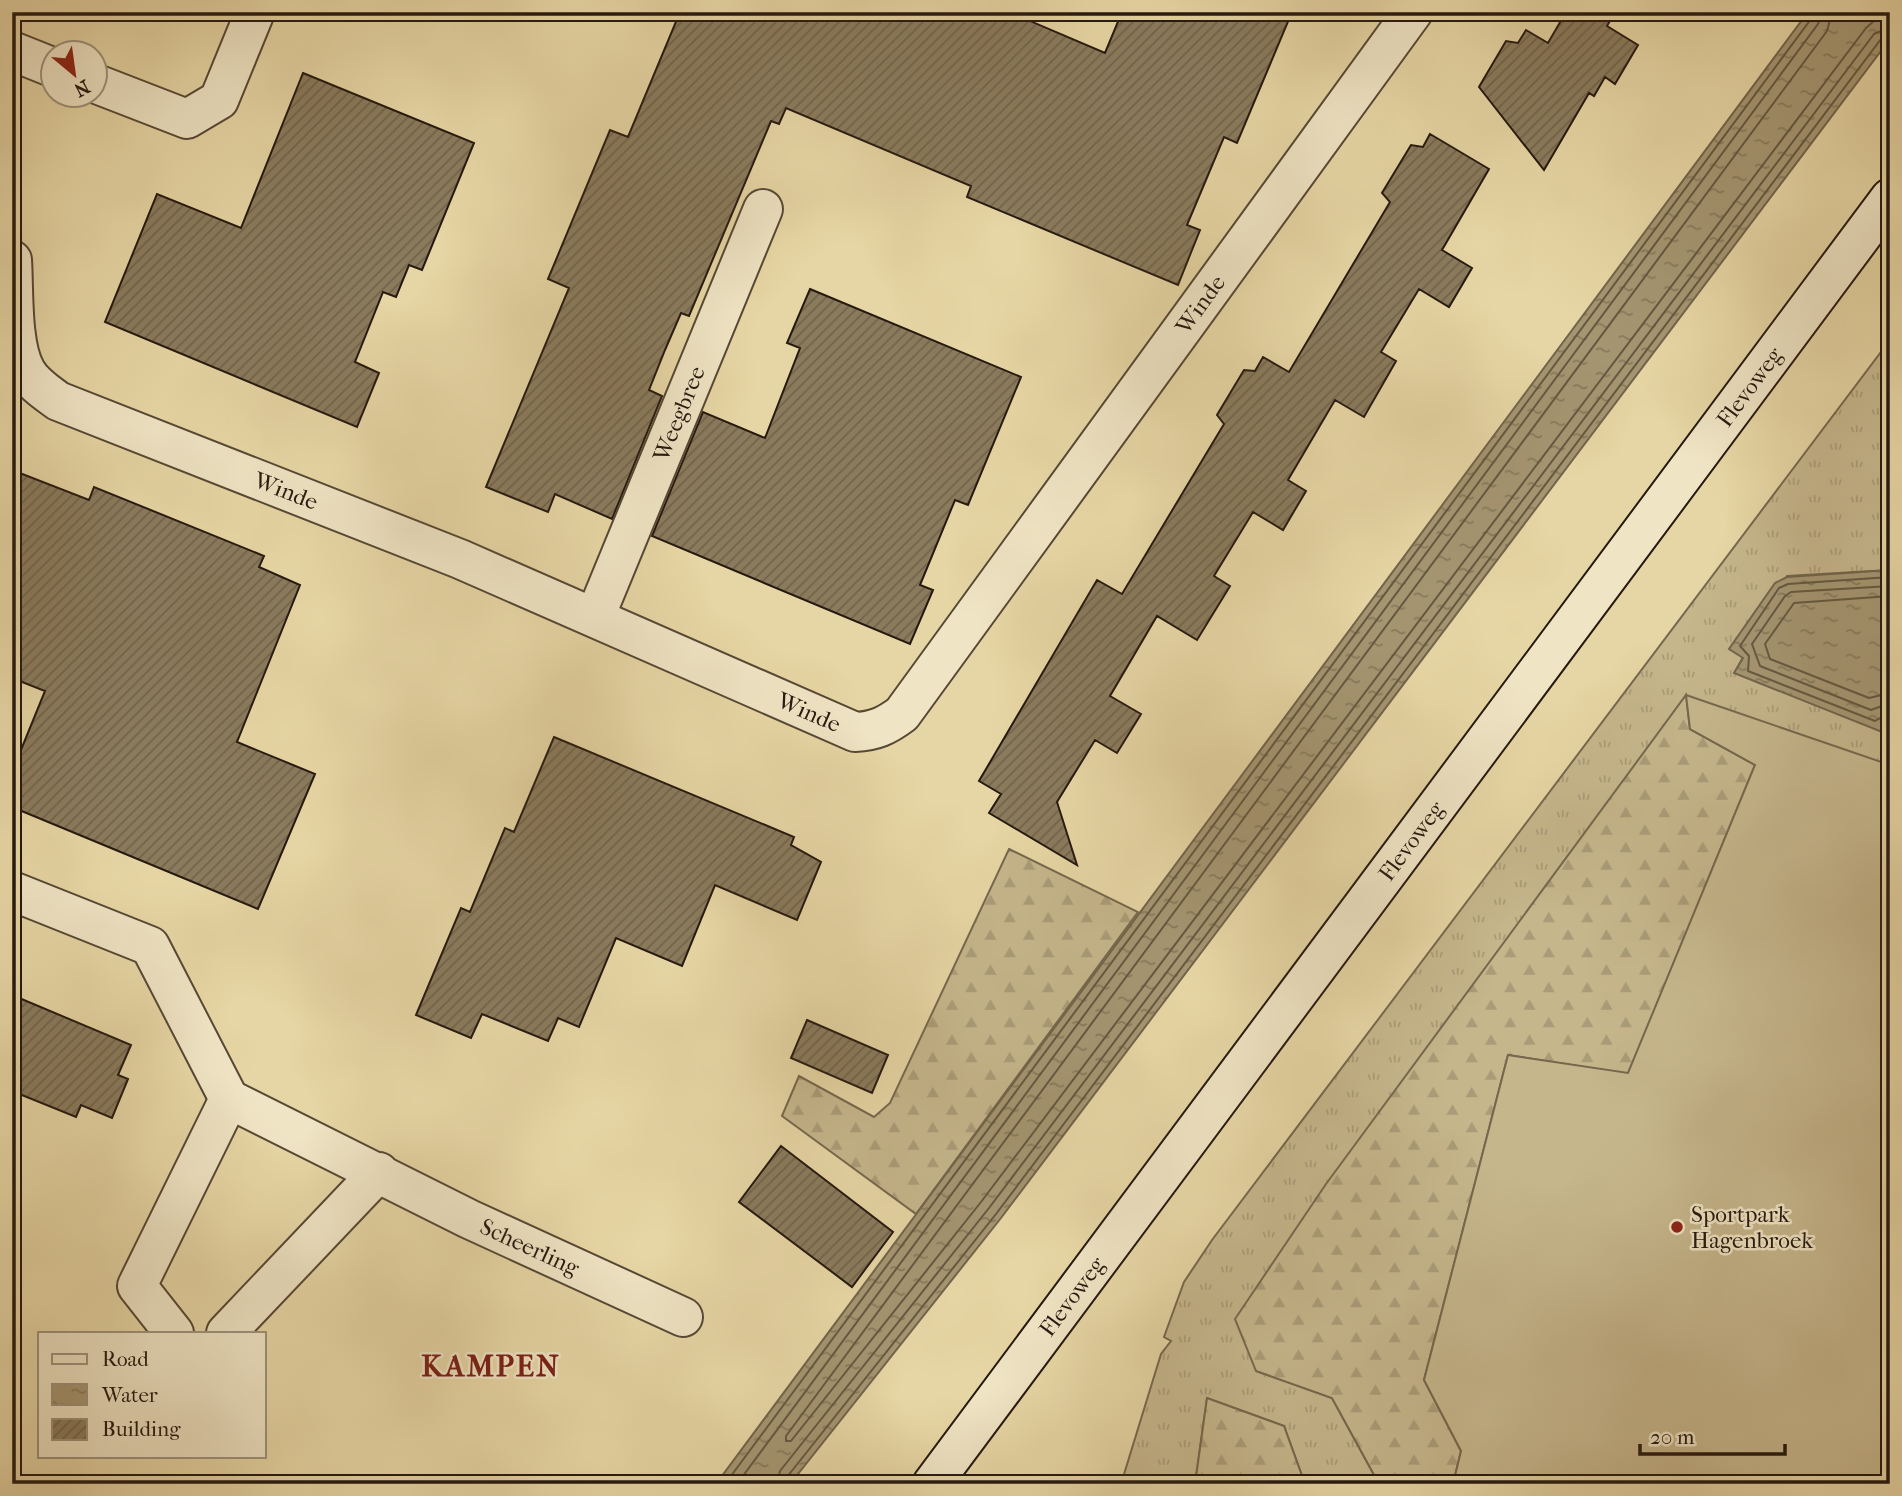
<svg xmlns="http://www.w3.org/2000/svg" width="1902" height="1496" font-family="'IM FELL French Canon',serif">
	<defs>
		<pattern id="grass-tufts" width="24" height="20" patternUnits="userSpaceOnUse" patternTransform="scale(1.75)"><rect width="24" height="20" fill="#c6b68c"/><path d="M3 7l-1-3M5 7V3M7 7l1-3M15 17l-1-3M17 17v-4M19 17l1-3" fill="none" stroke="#aa9c78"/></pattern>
		<pattern id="forest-firs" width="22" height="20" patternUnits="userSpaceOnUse" patternTransform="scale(1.75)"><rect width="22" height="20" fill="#c6b68c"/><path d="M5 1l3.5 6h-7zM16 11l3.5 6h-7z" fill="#aa9c78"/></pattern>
		<pattern id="water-ripples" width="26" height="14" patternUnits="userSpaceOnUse" patternTransform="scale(1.75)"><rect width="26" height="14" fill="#a59672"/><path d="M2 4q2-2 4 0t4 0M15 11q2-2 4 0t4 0" fill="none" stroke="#867a5c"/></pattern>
		<pattern id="building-hatch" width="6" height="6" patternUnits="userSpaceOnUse" patternTransform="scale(1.75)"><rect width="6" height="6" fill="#8a7b5d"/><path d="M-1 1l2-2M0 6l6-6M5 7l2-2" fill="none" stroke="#71644b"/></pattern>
	</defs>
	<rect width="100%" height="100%" fill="#e7d6a5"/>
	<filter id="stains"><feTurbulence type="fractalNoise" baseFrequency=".00286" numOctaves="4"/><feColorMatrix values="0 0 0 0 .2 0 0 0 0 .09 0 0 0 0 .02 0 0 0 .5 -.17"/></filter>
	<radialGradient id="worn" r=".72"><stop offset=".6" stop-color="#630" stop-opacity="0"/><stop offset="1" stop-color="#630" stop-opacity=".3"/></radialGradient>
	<!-- grass -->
	<path fill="url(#grass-tufts)" stroke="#76684e" stroke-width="2" d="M1890,340V570L1787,576L1735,672L1890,734V1484H1453L1461,1451L1424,1380L1256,1371L1332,1398L1379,1484H1305L1284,1426L1207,1398L1195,1484H1121L1161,1354L1171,1341L1164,1337L1184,1282L1212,1240Z"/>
	<!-- forest -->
	<path fill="url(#forest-firs)" stroke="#76684e" stroke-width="2" d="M1686,695L1690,729L1755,765L1628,1074L1508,1055L1424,1380L1461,1451L1453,1484H1379L1332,1398L1256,1371L1235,1319L1326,1184Z
		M1009,849L1138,912L916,1214L782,1116L799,1076L874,1117L890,1103Z
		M1207,1398L1284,1426L1305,1484H1195Z"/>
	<!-- garden -->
	<path fill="#c6b68c" stroke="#76684e" stroke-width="2" d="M1686,695L1890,765V1484H1453L1461,1451L1424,1380L1508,1055L1628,1073L1755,765L1690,729Z"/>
	<!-- water -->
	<path fill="url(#water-ripples)" stroke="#72644b" stroke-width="2" d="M1808,12H1890V39L1001,1218L790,1484H716Z
		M1890,570V711L1882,732L1734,673L1743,658L1729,649L1775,583L1787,577Z"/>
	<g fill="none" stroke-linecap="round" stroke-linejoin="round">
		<!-- shore -->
		<path stroke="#655841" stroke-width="2" d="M1832,12L1827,31L786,1436V1441H791L981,1202L1866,28L1875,20L1890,17
			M1890,577L1788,584L1779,588L1740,646L1749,656L1748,671L1875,721L1890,712
			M1890,586L1791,592L1785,596L1752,644L1760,666L1871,710L1890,703
			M1890,596L1794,603L1765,644L1770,659L1869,698L1890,693
			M725,1484L1811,19L1813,12
			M737,1484L1818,24L1822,12
			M777,1484L780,1471L989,1208L1874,34L1890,27
			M785,1484L787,1477L996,1214L1881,39L1890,36"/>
	</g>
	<!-- building -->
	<path fill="url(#building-hatch)" stroke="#251910" stroke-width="2" d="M680,12H1009L1105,53L1122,12H1292L1237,143L1224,137L1187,225L1200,230L1178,285L967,197L971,186L786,108L779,124L771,121L689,316L681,313L665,350L649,390L662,396L612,519L555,494L548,512L486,487L569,288L548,279L610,130L628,137Z
		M1566,12H1615L1607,26L1638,45L1615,84L1605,77L1594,96L1589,93L1544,170L1479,87L1506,41L1518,43L1526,30L1548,43Z
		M303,73L474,143L422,270L409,265L396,297L383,292L355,362L379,373L357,427L105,322L157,194L241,228Z
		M1430,134L1489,169L1442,250L1472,268L1449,307L1419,289L1381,352L1396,361L1364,417L1335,400L1288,480L1306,491L1283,530L1253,512L1214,576L1230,586L1197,640L1157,616L1110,696L1141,714L1117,753L1095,740L1057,802L1077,865L989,813L1001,794L979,781L1097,580L1122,594L1224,424L1217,415L1244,370L1255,371L1263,357L1289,372L1390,202L1382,193L1411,145L1423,147Z
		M810,289L1021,377L968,505L955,500L920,585L933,590L910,644L652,536L703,412L765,438L800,348L787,343Z
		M12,470L89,500L94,487L264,556L259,567L300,585L237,742L315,774L258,909L12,807V772L45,691L12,678Z
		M554,737L794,837L791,845L821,862L797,920L715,885L682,966L616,938L579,1027L558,1018L548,1041L482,1014L471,1038L416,1015L461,908L470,912L505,828L514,832Z
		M12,995L131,1045L118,1075L128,1079L112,1118L81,1105L76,1117L12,1091Z
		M807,1020L888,1055L872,1093L791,1058Z
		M781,1146L893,1232L852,1287L739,1202Z"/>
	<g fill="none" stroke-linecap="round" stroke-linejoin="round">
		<!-- minor casing -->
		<g stroke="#564835" stroke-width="42">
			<g id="minor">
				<path d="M12,51L52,67"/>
				<path d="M94,83L187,119L219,100L255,12"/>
				<path id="s1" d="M12,260C14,290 11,345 26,371C33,384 46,392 58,401L460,559L855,732C875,731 886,726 902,714L1413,12"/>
				<path id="s2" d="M595,617L763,209"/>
				<path id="s3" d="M12,891L150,946L229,1099L469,1219L683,1317"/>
				<path d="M174,1333L137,1286L229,1099"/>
				<path d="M226,1333L379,1172"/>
			</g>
		</g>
		<!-- secondary casing -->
		<g stroke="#251910" stroke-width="42">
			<g id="secondary">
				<path id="s4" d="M932,1484L1890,198"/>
			</g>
		</g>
		<!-- minor -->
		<use href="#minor" stroke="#efe4c4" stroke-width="38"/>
		<!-- secondary -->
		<use href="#secondary" stroke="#efe4c4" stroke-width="38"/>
	</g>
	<!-- markers -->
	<circle fill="#8f2418" stroke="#efe4c4" stroke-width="2.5" cx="1677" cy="1227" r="7"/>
	<g text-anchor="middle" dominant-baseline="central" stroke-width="5" stroke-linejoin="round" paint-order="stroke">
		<!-- street labels -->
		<g font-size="23" fill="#251910" stroke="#efe4c4">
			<text stroke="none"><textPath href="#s1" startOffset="1578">Winde</textPath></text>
			<text stroke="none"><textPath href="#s4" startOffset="1368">Flevoweg</textPath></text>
			<text stroke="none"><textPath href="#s2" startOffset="220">Weegbree</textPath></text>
			<text stroke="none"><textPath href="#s1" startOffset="402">Winde</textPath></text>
			<text stroke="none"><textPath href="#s1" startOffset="970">Winde</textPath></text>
			<text stroke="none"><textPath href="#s4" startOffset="802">Flevoweg</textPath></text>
			<text stroke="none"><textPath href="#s3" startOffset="656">Scheerling</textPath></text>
			<text stroke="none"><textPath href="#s4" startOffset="234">Flevoweg</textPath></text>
		</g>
		<!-- poi labels -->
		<g font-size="23" fill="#251910" stroke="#efe4c4" text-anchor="start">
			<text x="1691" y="1214">Sportpark<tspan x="1691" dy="26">Hagenbroek</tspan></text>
		</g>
		<!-- district labels -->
		<g font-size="30" font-weight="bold" letter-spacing="2" fill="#7a1f14" stroke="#efe4c4">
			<text x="491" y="1366">KAMPEN</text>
		</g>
	</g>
	<!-- margin -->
	<rect width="1902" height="1496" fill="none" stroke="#e7d6a5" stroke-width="42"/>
	<rect x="14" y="14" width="1874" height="1468" fill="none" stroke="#251910" stroke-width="3.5"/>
	<rect x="21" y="21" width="1860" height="1454" fill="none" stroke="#251910" stroke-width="2"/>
	<!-- legend -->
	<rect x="38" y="1332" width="228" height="126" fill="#efe4c4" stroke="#9e937c" stroke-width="2"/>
	<rect x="52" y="1354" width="35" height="10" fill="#efe4c4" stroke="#9e937c" stroke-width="2"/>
	<text x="102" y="1366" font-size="21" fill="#251910">Road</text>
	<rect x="52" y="1384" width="35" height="21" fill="url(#water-ripples)" stroke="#9e937c" stroke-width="2"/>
	<text x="102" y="1402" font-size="21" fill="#251910">Water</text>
	<rect x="52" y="1419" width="35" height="21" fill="url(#building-hatch)" stroke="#9e937c" stroke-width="2"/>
	<text x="102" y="1436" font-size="21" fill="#251910">Building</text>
	<!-- north arrow -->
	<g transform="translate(74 74) rotate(151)"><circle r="33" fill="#efe4c4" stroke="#9e937c" stroke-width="2"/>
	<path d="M0-5L12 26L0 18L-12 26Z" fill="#8f2418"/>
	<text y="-10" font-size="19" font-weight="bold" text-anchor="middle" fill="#251910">N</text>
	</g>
	<!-- scale -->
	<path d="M1640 1444v10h145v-10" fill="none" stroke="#251910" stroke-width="3.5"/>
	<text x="1650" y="1444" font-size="21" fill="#251910" stroke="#efe4c4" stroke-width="5" paint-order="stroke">20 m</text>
	<rect width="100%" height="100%" filter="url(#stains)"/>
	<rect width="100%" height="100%" fill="url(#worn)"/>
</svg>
